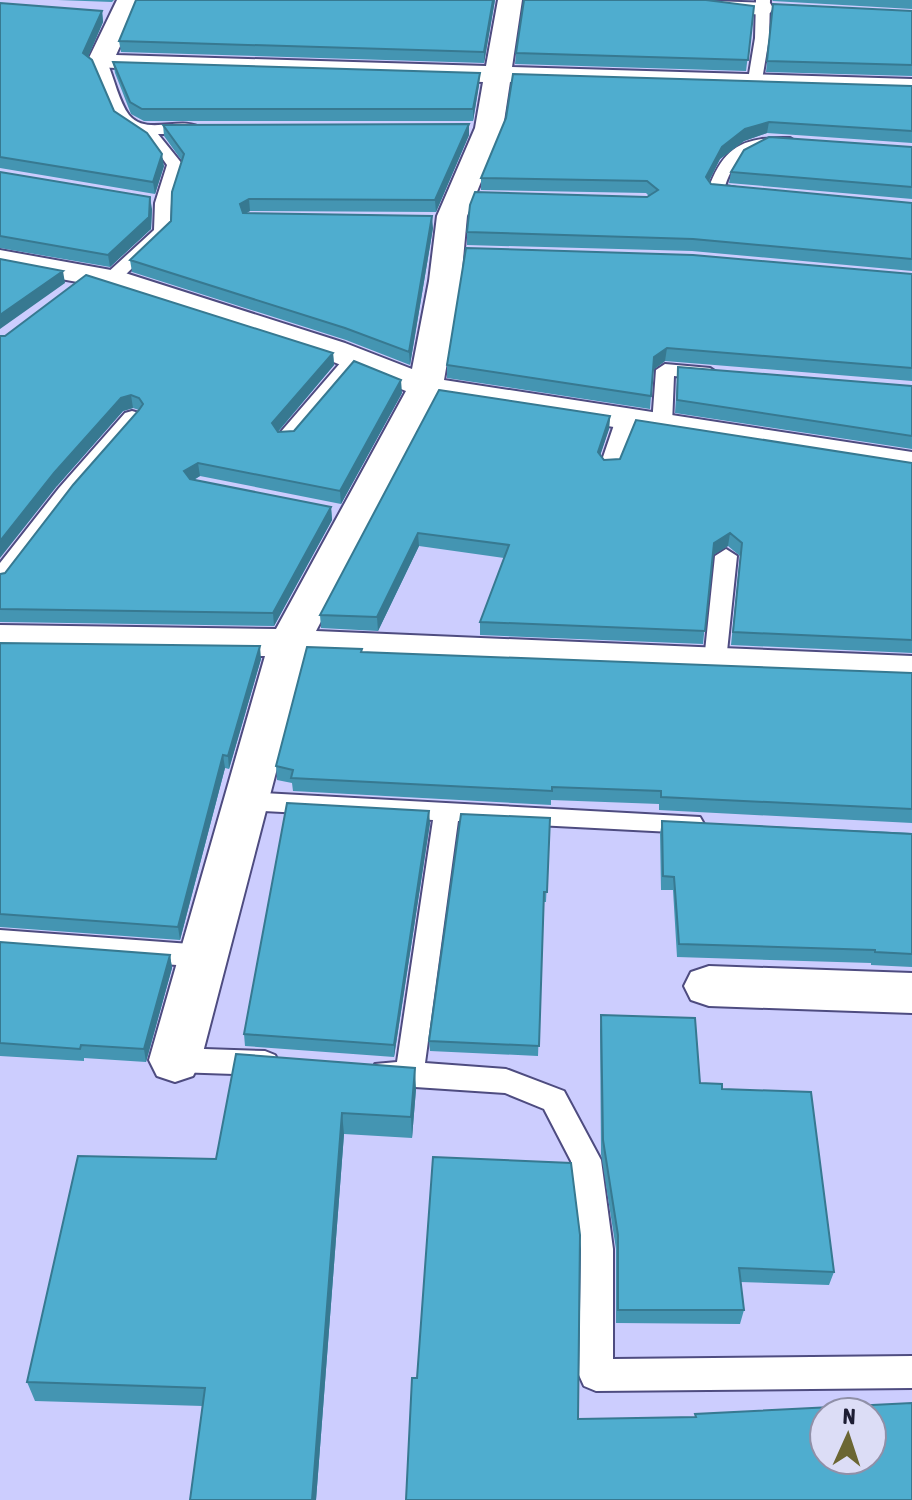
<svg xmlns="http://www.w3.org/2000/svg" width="912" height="1500" font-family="'Asap Condensed',sans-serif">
	<rect width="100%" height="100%" fill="#cccdfe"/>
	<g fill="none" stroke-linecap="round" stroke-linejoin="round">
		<!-- lane casing -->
		<g stroke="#4e4c80" stroke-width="4">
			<path id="lane" d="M756,0H770L769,38L762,80L755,84L748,80L755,38Z
				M100,58L107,62C114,78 119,102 129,115C147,137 183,114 202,129L194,134H158L183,165L171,203L170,231L117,283H105L102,279L105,275L154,230L155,203L167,165L151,142L118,121L93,62Z
				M790,138L798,143L795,146C758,154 741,140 725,186L748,190V196L716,195L708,190C724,145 744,137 790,138Z
				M354,353L363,358L360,362L293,442H279L276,438L279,434L348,354Z
				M665,364L710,368L719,374L710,380L674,376L672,424L662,430L652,424L656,370Z
				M132,411L139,413L142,417L139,421L73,496L8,583L0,585V563L59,488L125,413Z
				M626,413L636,419L620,466L617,470H603L600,466L616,419Z
				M726,549L737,556L726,661L723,666H707L704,661L715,556Z
				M246,792L700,817L704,824L700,831L691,833L458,821L425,1063L506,1069L564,1091L601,1160L613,1249V1359L912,1356V1388L596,1391L584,1386L579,1375L581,1249L571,1161L544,1109L505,1093L385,1085L375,1082L371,1073L375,1064L397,1062L433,820L246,810L237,807L234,801L237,795Z
				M0,930L204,945L214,948L217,956L214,964L204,967L0,952Z
				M175,1048L265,1051L275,1055L279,1063L275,1071L265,1075L175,1072L165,1068L161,1060L165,1052Z"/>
		</g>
		<!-- street casing -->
		<g stroke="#4e4c80" stroke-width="4">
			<path id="street" d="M117,0H141L116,55L486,66L498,0H522L512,67L912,79V95L510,82L503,128L467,216L461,281L444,380L912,452V474L437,399L316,631L912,656V684L306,657L201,1060L193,1076L175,1082L157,1076L149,1060L265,656L0,653V625L276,629L406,391L321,357L105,287L0,268V250L122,272L345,343L412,369L429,281L437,216L475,128L483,82L91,67L87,62Z
				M682,0L770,3L773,8L770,13L761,15L694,7L685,5Z
				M709,966L912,973V1013L709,1006L691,1000L684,986L691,972Z"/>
		</g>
		<!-- lane -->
		<use href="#lane" fill="#fff" fill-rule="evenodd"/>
		<!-- street -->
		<use href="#street" fill="#fff" fill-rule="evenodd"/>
	</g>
	<!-- wall -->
	<path fill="#4495b2" d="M58,0H114L112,2Z
		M495,0L484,63L121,52L119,41Z
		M772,0H912V9L773,1Z
		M0,3L102,11L103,22L88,57L114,111L164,166L155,194L0,168Z
		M773,4L912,11V76L766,72Z
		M754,6L746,71L515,64L516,53Z
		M113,62L479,85L473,121H144L131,114L115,73Z
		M912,86V143L767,133L744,141L720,159L709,181L711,184L912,203V271L692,251L467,245V232L649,196L646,193L481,190V178Z
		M163,125L469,135L436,212L250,211L246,213L433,228L410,365L346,340L132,272L130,260L171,221L182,161L164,136Z
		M912,147V199L729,183L731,172Z
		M0,172L152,209L151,229L110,267L0,248Z
		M912,274V381L665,361L653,370L650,409L447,378V365Z
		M0,336L333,353L334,365L278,432L294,431L402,393L341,504L200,476L194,480L331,507L332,520L274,626L0,622V574L5,573L139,410L133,408L123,411L57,486Z
		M678,367L912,386V449L675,413Z
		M439,390L610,416L609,429L600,455L604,460L912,463V653L731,645L740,556L728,546L712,555L703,644L480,635V622L504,558L419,546L378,631L321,628L320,615Z
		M0,643L261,659L229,769L225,768L180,940L0,927Z
		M362,649V652L912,673V823L659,810V804L551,800V805L293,791L292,783L277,780L276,766Z
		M550,818L546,902H544L538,1056L430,1051L429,1041Z
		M662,821L912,833V967L871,965V963L677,957L673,890H661L660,834Z
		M430,823L394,1057L245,1046L244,1034Z
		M0,942L170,955L172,968L146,1062L84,1058V1061L0,1056Z
		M601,1015L700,1083L722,1089L834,1272L829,1285L740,1282L744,1310L740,1324L616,1323V1249L601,1154L600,1030Z
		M236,1054L416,1089L412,1138L344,1134L316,1500H190L203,1406L35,1401L27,1382L216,1159Z"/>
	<!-- shaded-wall -->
	<path fill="#377991" d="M493,0H495L484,63V52Z
		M102,11L103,22L85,64L83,53Z
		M480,73L479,85L473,121V109Z
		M769,122L767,133L744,141L720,159L705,189L706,177L722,147L745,129Z
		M469,124V135L436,212L435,200Z
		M162,154L164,166L155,194L153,182Z
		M150,197L152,209L151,229L110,267L108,255Z
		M249,199L250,211L241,216L240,204Z
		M432,216L433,228L410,365L409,352Z
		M63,271L65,283L0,329V315Z
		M667,348L665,361L653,370L654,357Z
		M333,353L334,365L274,436L272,423Z
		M401,380L402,393L341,504L340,491Z
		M131,395L133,408L123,411L57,486L0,558V541L54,473L121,398Z
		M610,416L609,429L597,465L598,452Z
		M198,463L200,476L186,484L184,471Z
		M331,507L332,520L274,626L273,613Z
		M418,533L419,546L378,631L377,617Z
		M730,533L728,546L712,556L714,543Z
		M260,646L261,659L229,769L228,756Z
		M223,755L225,768L180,940L178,927Z
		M429,811L430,823L394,1057V1045Z
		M170,955L172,968L146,1062L144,1049Z
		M415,1068L416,1089L412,1138L411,1117Z
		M342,1113L344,1134L316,1500H312Z"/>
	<!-- building -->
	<path fill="#4fadcf" stroke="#377991" stroke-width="2" fill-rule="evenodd" d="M136,0H493L484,52L119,41Z
		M524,0H706L754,6L748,60L516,53Z
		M0,3L102,11L83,53L92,60L114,111L147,133L162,154L153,182L0,157Z
		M773,4L912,11V65L767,61Z
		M113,62L480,73L473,109H142L130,102Z
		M513,74L912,86V131L769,122L745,129L722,147L706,177L711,184L912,203V259L693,239L467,232L470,205L475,192L647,197L658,190L647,181L481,178L506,118Z
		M469,124L435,200L249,199L240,204L243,213L432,216L409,352L345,328L130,260L171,221L172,192L184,154L163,125Z
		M769,137L912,147V187L731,172L744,150Z
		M0,172L150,197L149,217L108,255L0,236Z
		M466,248L693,255L912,274V368L667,348L654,357L651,396L447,365Z
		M0,259L63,271L0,315Z
		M86,275L333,353L272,423L278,432L294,431L354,361L401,380L340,491L198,463L184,471L190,479L331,507L273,613L0,609V574L5,573L73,485L139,410L143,404L139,398L131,395L121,398L54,473L0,541V336H5Z
		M678,367L912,386V436L677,400Z
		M439,390L610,416L598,452L604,460L620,459L636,420L912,463V640L733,632L742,543L730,533L714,543L705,631L480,622L509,545L418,533L377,617L320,615Z
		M0,643L260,646L228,756L223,755L178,927L0,914Z
		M307,647L362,649L361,652L912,673V809L661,797V791L552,787V791L291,778L293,770L276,766Z
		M287,803L429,811L394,1045L244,1034Z
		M461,814L550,818L547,892H544L539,1046L429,1041Z
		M662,821L912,834V954L875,952V950L679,944L674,877L663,876Z
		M0,942L170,955L144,1049L81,1045L80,1049L0,1043Z
		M601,1015L695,1018L700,1083L722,1084V1089L811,1092L834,1272L739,1268L744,1310H618V1235L603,1140Z
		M236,1054L415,1068L411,1117L342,1113L312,1500H190L205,1388L27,1382L78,1156L216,1159Z
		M433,1157L571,1163L580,1235L578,1419L696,1417L695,1414L912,1403V1500H406L412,1378H417ZM824,1412H872V1460H824Z"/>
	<!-- north arrow -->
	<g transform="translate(848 1436) rotate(3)"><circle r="38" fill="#dcddf6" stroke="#9090a8" stroke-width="2"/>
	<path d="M0-6L14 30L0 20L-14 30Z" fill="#6b6633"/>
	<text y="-12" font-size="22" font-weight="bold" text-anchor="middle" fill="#1d1d33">N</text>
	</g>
</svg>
